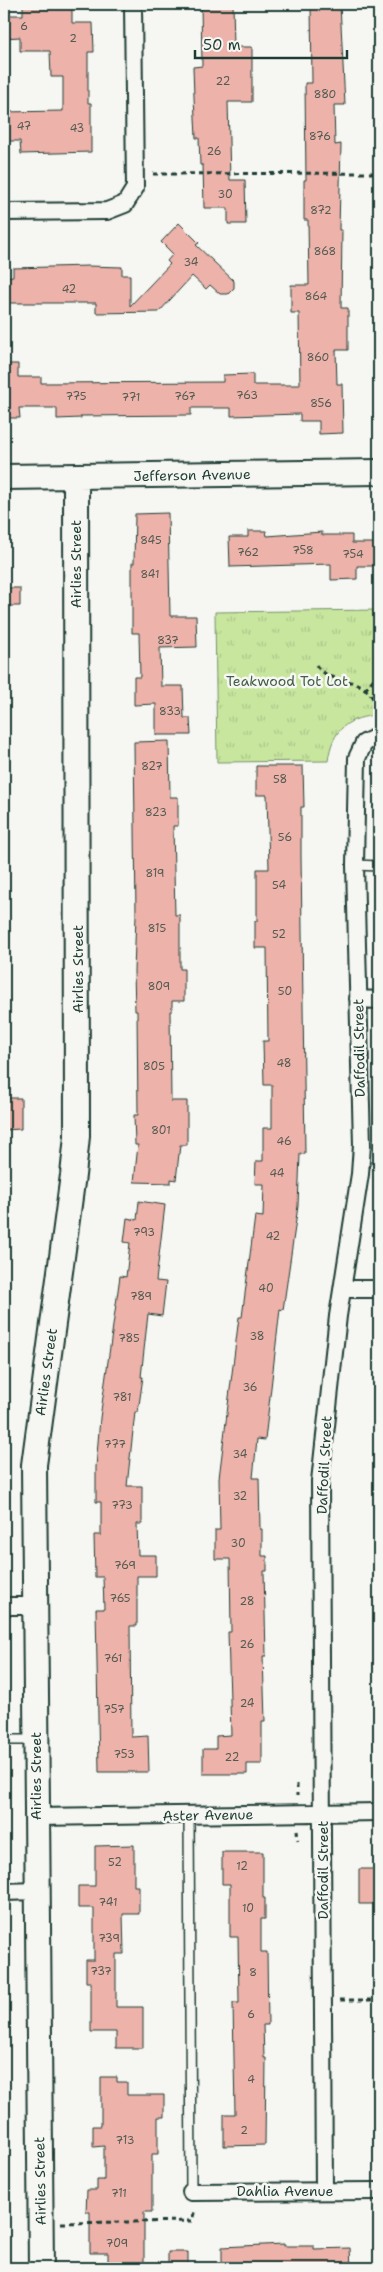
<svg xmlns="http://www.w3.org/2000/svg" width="383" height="2272" font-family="'Shantell Sans',sans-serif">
	<defs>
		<pattern id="grass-tufts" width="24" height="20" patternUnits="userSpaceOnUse" patternTransform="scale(1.25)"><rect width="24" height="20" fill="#c8e69e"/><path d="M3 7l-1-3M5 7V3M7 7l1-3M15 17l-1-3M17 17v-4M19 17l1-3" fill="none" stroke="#abc689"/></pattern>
	</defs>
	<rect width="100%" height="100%" fill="#f6f6f2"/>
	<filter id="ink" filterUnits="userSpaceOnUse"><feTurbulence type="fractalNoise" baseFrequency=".02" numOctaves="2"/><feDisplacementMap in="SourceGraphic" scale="10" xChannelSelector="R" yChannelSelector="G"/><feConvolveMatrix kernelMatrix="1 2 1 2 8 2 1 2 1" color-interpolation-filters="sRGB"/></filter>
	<g filter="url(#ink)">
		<!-- grass -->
		<path fill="url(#grass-tufts)" stroke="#749269" d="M379,610V715C348,717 332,729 328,761L217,762L215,612Z"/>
		<!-- building -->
		<path fill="#edb2a9" stroke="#1f3d34" d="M201,4H233L234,47H252V102H228L230,180H245L246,224H228V208H204L203,165H200L199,138H196L194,97L193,67L202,66Z
			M311,4H340L345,105H334L335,145L341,144L339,230H342L341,308H348V350H336L337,384H342L343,433L319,434V421H300V414L231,416V408H191V415L81,416V418L57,419V408H19L20,418H4V364H18V377H41V383L223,382V375L253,374V385H300L299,313H291V285H309L308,220H304V180H306L305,83H312Z
			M23,5L72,6V23H93L94,52H88V103H91V152L21,154L20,141H4V112L63,111V77H51L50,51H20V37L4,38V15H23Z
			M179,223L199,243L196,245L234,281V288L228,294H220L210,285L206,289L192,276L159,312L96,313V303H4V277L13,276V268L88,266L122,267V275H130V306L170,264L167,261L173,254L161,242Z
			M168,513L170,616H196L197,647L160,648L161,686H183L184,718H190L191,735H156V704L134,705V677H140L139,633H132V563H134L135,514Z
			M248,531H266L267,536L322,532V535H352V543H376V566H357V579L331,580V564L230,567L229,537H248Z
			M4,588H20V606H4Z
			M169,741L170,797H178V826H173L175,915H180V969H184V1001H172V1011H170L171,1101H187V1145H180L176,1180L171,1179V1183L134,1182L138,1145H135L134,1115H138L137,1011H135L134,971L136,915L134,742Z
			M256,766H303L304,807H301V856L305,1154H300L298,1206L283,1310L280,1309L265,1440L257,1439L253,1478H259L260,1529H262V1556H267V1571H264L266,1656H263L265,1721H262V1764H247V1774H203V1749H216V1736L231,1735L228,1632H231L230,1559H215V1530H220L219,1478L239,1317H242L255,1216L263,1217L264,1184H255L256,1161H263V1128H272V1085H264L263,1041H268L267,948H255V921H257V869H269L267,795H256Z
			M4,1098H21V1129L4,1130Z
			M139,1201L165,1205L156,1281L166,1282L162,1316L148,1314L141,1377H143L138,1412H135L127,1486H142V1524H137L138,1555H156V1576H137V1626H130L131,1737L148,1736L149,1772H99L96,1609H104L103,1577H95L94,1535H101V1502H96V1467L100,1418L120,1276L126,1277L130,1243L124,1242L127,1218L137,1220Z
			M134,1845V1886H139V1914H123L124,1954H116V2007H143V2048H116V2032H91V1982H86V1960H94V1908H78V1886H95V1846Z
			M222,1852H263V1898H265V1919H261V1952H267L268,2025H263L264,2058H266L265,2145L224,2146V2114H235L233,2003H239L238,1937H230V1884H222Z
			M359,1869H379V1904H359Z
			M101,2077H117V2082H127V2095H164V2117H158V2154H152V2212H144V2265H108V2253H90V2212H86L87,2190H97V2180H104V2146L93,2147V2126H101Z
			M284,2244V2246H314V2249L350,2248L351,2268H222V2247Z
			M168,2252H188V2268H168Z"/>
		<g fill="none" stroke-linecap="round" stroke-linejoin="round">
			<!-- lane casing -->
			<g stroke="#1f3d34" stroke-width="12">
				<path id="lane" d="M355,865L379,866
					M4,1740H36
					M189,1815L191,2192"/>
			</g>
			<!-- street casing -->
			<g stroke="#1f3d34" stroke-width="20">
				<path id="street" d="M4,212L107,211L125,204L135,188L133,4
					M358,999L379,1000
					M343,1289H379
					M4,1606H36
					M36,1817L379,1812
					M4,1892L37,1891
					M324,2191L320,1481L338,1316L360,1174L362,1145L355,865L357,758L364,743L379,736
					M191,2192L379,2191"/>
			</g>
			<!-- secondary casing -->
			<g stroke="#1f3d34" stroke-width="28">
				<path id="secondary" d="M4,477L379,472
					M41,2268L34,1465L73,1175L77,1136L76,477"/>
			</g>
			<!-- path -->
			<path stroke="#1f3d34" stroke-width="3" stroke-dasharray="5 4" stroke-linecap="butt" d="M153,174L379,173
				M316,665C329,684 354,676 368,692C373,697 376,704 379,710
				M365,690L376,676L379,661
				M297,1784V1796
				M297,1830L298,1840
				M340,2000H379
				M61,2223L192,2221L195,2209"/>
			<!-- lane -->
			<use href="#lane" stroke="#f6f6f2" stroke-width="9"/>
			<!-- street -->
			<use href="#street" stroke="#f6f6f2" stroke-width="16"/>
			<!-- secondary -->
			<use href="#secondary" stroke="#f6f6f2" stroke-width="24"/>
		</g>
	</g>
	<g text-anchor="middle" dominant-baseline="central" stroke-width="5" stroke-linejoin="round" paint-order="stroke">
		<!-- number labels -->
		<g font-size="11" fill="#525a51">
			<text x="24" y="26">6</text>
			<text x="73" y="38">2</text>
			<text x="223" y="81">22</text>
			<text x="325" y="94">880</text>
			<text x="24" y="126">47</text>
			<text x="77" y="128">43</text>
			<text x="320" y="136">876</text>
			<text x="214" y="151">26</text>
			<text x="225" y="194">30</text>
			<text x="321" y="210">872</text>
			<text x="325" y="251">868</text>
			<text x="191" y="262">34</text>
			<text x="69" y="289">42</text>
			<text x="316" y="296">864</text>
			<text x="318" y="357">860</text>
			<text x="247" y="395">763</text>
			<text x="76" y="396">775</text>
			<text x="185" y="396">767</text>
			<text x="131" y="397">771</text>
			<text x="321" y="403">856</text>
			<text x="151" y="540">845</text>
			<text x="303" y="550">758</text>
			<text x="248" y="552">762</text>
			<text x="353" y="554">754</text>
			<text x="150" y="574">841</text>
			<text x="168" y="640">837</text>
			<text x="170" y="711">833</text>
			<text x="152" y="766">827</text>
			<text x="280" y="779">58</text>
			<text x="156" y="812">823</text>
			<text x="285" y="837">56</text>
			<text x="155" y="873">819</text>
			<text x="279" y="885">54</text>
			<text x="157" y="928">815</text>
			<text x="279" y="934">52</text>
			<text x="159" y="986">809</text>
			<text x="285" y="991">50</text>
			<text x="284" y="1063">48</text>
			<text x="154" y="1066">805</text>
			<text x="161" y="1130">801</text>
			<text x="284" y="1141">46</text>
			<text x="277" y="1173">44</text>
			<text x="144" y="1232">793</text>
			<text x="273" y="1236">42</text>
			<text x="266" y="1288">40</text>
			<text x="141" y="1296">789</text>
			<text x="257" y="1336">38</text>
			<text x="129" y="1338">785</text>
			<text x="250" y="1387">36</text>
			<text x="122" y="1397">781</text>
			<text x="115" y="1444">777</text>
			<text x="240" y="1454">34</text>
			<text x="240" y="1496">32</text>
			<text x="122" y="1505">773</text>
			<text x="238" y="1543">30</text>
			<text x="125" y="1565">769</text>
			<text x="120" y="1598">765</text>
			<text x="247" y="1601">28</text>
			<text x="247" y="1644">26</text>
			<text x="113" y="1658">761</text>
			<text x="247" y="1703">24</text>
			<text x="114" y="1709">757</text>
			<text x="124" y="1754">753</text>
			<text x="232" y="1757">22</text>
			<text x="115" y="1862">52</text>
			<text x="242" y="1866">12</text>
			<text x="108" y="1902">741</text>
			<text x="248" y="1908">10</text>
			<text x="109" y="1938">739</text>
			<text x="101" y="1971">737</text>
			<text x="253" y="1972">8</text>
			<text x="251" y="2014">6</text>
			<text x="251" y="2079">4</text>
			<text x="244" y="2130">2</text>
			<text x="125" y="2140">713</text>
			<text x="119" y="2193">711</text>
			<text x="117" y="2243">709</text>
		</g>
		<!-- street labels -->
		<g font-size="14" fill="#1f3d34" stroke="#f6f6f2">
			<text transform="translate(192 475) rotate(-1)">Jefferson Avenue</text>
			<text transform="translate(76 564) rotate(-90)">Airlies Street</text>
			<text transform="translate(78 969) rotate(-90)">Airlies Street</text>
			<text transform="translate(359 1048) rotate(-91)">Daffodil Street</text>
			<text transform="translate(46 1372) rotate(-82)">Airlies Street</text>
			<text transform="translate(324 1465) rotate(-87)">Daffodil Street</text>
			<text transform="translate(36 1776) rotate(-90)">Airlies Street</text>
			<text transform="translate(208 1815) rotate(-1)">Aster Avenue</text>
			<text transform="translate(323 1870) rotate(-90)">Daffodil Street</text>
			<text transform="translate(40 2181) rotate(-91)">Airlies Street</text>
			<text x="285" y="2191">Dahlia Avenue</text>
		</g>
		<!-- park labels -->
		<g font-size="14" fill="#415f49" stroke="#f6f6f2">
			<text x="287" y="681">Teakwood Tot Lot</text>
		</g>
	</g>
	<!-- margin -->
	<rect width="383" height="2272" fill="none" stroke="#f6f6f2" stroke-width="20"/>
	<rect x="10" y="10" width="363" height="2252" fill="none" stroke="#1f3d34" stroke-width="2" filter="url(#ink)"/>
	<!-- scale -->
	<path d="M195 50v8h152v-8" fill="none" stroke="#1f3d34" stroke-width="2.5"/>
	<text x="203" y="50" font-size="15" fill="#1f3d34" stroke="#f6f6f2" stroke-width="4" paint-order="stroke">50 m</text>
</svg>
